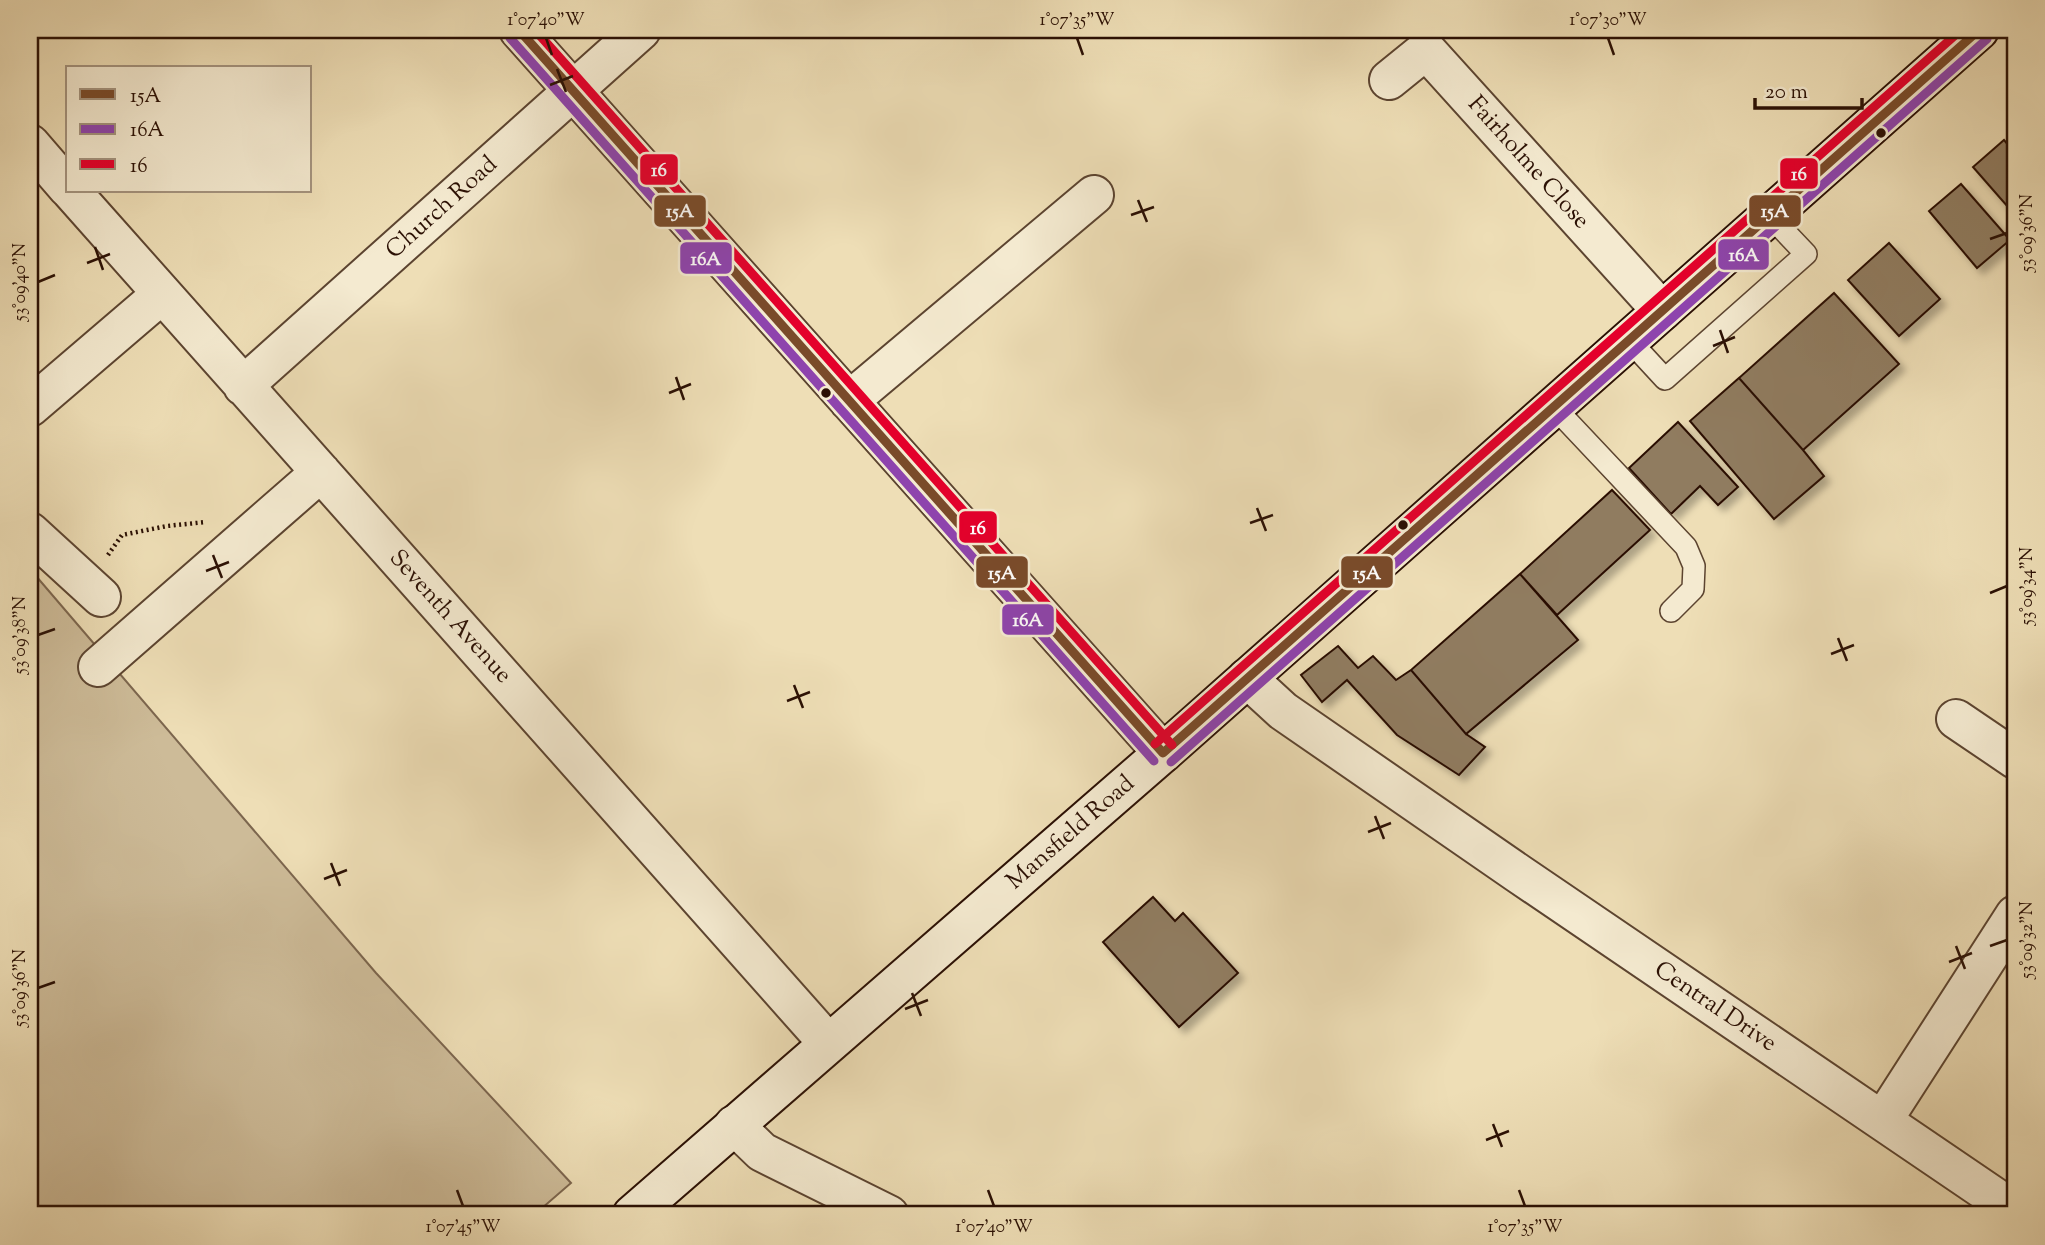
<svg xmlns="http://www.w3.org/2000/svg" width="2045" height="1245" font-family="'Sorts Mill Goudy',serif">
	<defs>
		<filter id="shadow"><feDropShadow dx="6" dy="6" stdDeviation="3.5" flood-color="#0004"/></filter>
	</defs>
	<rect width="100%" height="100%" fill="#eedeb6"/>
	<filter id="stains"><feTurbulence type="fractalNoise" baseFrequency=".00286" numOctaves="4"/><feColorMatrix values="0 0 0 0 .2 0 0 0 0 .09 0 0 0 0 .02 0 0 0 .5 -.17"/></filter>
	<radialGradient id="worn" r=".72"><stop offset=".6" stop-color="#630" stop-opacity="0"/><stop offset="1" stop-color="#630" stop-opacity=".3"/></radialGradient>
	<!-- green -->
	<path fill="#cdbb98" stroke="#7c664e" stroke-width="2" d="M30,569L376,973L571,1183L534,1215H30Z"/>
	<!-- building -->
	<path fill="#907b61" stroke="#2b1004" stroke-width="2" filter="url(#shadow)" d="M2004,140L2015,153V200L2008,207L1973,167Z
		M1961,184L2010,240L1977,268L1929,211Z
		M1889,243L1940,299L1899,336L1848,280Z
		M1834,293L1899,364L1803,450L1739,378Z
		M1739,378L1803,450L1824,476L1774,519L1690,421Z
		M1678,422L1738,487L1718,505L1700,486L1671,514L1629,468Z
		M1612,490L1650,530L1557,615L1520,574Z
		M1520,574L1578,640L1466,734L1411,670Z
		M1338,646L1358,668L1373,656L1396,680L1411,670L1466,734L1485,747L1459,775L1397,735L1347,680L1322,702L1301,675Z
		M1153,897L1175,921L1183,913L1238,973L1179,1027L1103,942Z"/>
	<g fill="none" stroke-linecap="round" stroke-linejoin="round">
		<!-- service casing -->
		<g stroke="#5c4430" stroke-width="24">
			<path id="service" d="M1629,340L1665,379L1806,254L1770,216
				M1554,407L1686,547L1694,566L1693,589L1671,611"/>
		</g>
		<!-- minor casing -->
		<g stroke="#5c4430" stroke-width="42">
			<path id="minor" d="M519,30L1163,753
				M1389,80L1426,50L1662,311
				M30,144L68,188
				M71,191L828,1043
				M243,386L641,30
				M849,401L1094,195
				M30,407L162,294
				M30,532L101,597
				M98,667L321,472
				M1247,678L1283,711L1519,874L2015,1211
				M1956,719L2015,759
				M1883,1120L2015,915
				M734,1125L762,1152L889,1215"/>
		</g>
		<!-- secondary casing -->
		<g stroke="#2b1004" stroke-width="42">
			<path id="secondary" d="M632,1215L1163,753L1979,30"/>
		</g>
		<!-- path -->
		<path stroke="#2b1004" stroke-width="4.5" stroke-dasharray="2 3.5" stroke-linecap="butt" d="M108,555L122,535L167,526L206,522"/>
		<!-- service -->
		<use href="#service" stroke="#f4ead0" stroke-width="21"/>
		<!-- minor -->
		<use href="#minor" stroke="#f4ead0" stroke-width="38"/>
		<!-- secondary -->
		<use href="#secondary" stroke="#f4ead0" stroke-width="38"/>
		<!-- bus-1 casing -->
		<g stroke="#f4ead0" stroke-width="14">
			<path id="bus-1" d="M519,30L1163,753
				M1163,753L1979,30"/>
		</g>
		<!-- bus-2 casing -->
		<g stroke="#f4ead0" stroke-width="14">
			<path id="bus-2" d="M510,38L1154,761
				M1171,762L1987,39"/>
		</g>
		<!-- bus-3 casing -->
		<g stroke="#f4ead0" stroke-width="14">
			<path id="bus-3" d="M535,30L1172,745
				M1155,744L1961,30"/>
		</g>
		<!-- bus-1 -->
		<use href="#bus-1" stroke="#7a4b2a" stroke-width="9"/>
		<!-- bus-2 -->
		<use href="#bus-2" stroke="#8e44ad" stroke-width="9"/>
		<!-- bus-3 -->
		<use href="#bus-3" stroke="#e4002b" stroke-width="9"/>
	</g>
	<!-- ticks -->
	<path fill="none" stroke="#2b1004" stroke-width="2.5" d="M546,38L552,55M1077,38L1083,55M1608,38L1614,55M557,69L566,92M550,85L573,76M1138,200L1147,222M1131,215L1154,207M1990,239L2007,233M95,247L103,270M87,263L110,254M38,282L55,275M1720,330L1728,353M1713,346L1735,337M676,377L684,400M669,393L691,384M1257,508L1266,531M1250,523L1273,515M213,555L222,578M206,571L229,562M1990,593L2007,586M38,635L55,629M1838,638L1847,661M1831,654L1854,645M794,685L803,708M787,701L810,692M1375,816L1384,839M1368,832L1391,823M331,863L340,886M324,879L347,870M1956,946L1965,969M1990,946L2007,940M1949,962L1972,953M38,988L55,982M912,993L921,1016M905,1009L928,1000M1493,1124L1502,1147M1486,1140L1509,1131M457,1190L463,1206M988,1190L994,1206M1519,1190L1525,1206"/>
	<!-- markers -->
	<g fill="#2b1004" stroke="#f4ead0" stroke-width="2.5">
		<circle cx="1881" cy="133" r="6"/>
		<circle cx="826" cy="393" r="6"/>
		<circle cx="1403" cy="525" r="6"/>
	</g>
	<g text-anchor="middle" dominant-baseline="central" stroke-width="6" stroke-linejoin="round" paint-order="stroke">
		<!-- street labels -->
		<g font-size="24" fill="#2b1004" stroke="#f4ead0">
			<text transform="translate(1528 163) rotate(48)">Fairholme Close</text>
			<text transform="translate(442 208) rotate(-42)">Church Road</text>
			<text transform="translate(450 617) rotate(48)">Seventh Avenue</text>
			<text transform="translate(1071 833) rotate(-41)">Mansfield Road</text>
			<text transform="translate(1715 1007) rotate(34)">Central Drive</text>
		</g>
	</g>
	<g stroke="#f4ead0" stroke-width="2.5">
		<rect x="639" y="153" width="40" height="33" rx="7" fill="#e4002b"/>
		<rect x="1779" y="157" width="40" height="33" rx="7" fill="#e4002b"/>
		<rect x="653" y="194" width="54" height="34" rx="7" fill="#7a4b2a"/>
		<rect x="1748" y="194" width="54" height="34" rx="7" fill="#7a4b2a"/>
		<rect x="1717" y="238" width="53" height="33" rx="7" fill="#8e44ad"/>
		<rect x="679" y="241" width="54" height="34" rx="7" fill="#8e44ad"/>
		<rect x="958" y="510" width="40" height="34" rx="7" fill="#e4002b"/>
		<rect x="975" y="555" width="54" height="34" rx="7" fill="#7a4b2a"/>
		<rect x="1340" y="555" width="54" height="34" rx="7" fill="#7a4b2a"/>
		<rect x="1001" y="603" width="54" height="33" rx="7" fill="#8e44ad"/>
	</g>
	<g font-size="19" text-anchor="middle" font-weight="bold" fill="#fff">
		<text x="659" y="176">16</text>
		<text x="1799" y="180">16</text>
		<text x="680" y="217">15A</text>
		<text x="1775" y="217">15A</text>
		<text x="1744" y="261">16A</text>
		<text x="706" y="265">16A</text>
		<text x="978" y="534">16</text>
		<text x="1002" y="579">15A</text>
		<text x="1367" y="579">15A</text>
		<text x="1028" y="626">16A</text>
	</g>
	<!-- margin -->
	<rect width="2045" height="1245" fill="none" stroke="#eedeb6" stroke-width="77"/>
	<!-- legend -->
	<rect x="66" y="66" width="245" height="126" fill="#f4ead0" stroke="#a4937e" stroke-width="2"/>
	<rect x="80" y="89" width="35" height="10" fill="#7a4b2a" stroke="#a4937e" stroke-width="2"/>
	<text x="130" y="102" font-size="21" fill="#2b1004">15A</text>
	<rect x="80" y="124" width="35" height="10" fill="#8e44ad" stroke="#a4937e" stroke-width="2"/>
	<text x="130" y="136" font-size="21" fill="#2b1004">16A</text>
	<rect x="80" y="159" width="35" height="10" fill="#e4002b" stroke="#a4937e" stroke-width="2"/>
	<text x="130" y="172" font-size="21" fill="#2b1004">16</text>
	<!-- scale -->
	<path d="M1755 98v10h107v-10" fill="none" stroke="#2b1004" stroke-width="3.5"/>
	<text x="1765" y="98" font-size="21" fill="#2b1004" stroke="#f4ead0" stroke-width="5" paint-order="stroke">20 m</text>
	<rect x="38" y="38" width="1969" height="1168" fill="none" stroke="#2b1004" stroke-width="2.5"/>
	<g font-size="18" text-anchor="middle" fill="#2b1004">
		<text x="546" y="25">1°07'40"W</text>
		<text x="1077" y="25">1°07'35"W</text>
		<text x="1608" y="25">1°07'30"W</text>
		<text transform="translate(2026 233) rotate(-90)" y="6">53°09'36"N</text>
		<text transform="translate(19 282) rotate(-90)" y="6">53°09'40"N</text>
		<text transform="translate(2026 586) rotate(-90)" y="6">53°09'34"N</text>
		<text transform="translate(19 635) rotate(-90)" y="6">53°09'38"N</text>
		<text transform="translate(2026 940) rotate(-90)" y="6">53°09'32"N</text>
		<text transform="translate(19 988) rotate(-90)" y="6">53°09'36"N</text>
		<text x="463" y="1232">1°07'45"W</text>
		<text x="994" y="1232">1°07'40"W</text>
		<text x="1525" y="1232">1°07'35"W</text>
	</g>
	<rect width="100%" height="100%" filter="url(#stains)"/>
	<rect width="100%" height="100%" fill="url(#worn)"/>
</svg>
